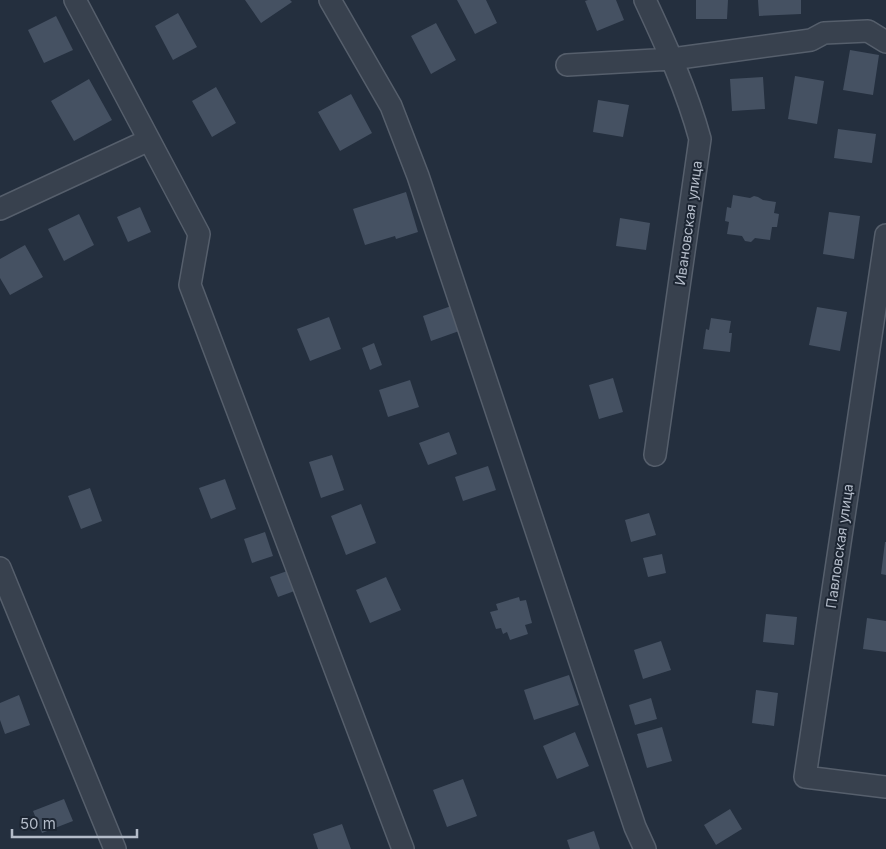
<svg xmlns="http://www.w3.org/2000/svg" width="886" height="849" font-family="Inter,sans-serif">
	<rect width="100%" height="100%" fill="#242f3e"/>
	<!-- building -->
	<path fill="#455162" d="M245,0H290L292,2L261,23Z
		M457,0H486L497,23L475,34Z
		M588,0H616L624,20L597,31L585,1Z
		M696,0H728L727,19H696Z
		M758,0H801V14L759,16Z
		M178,13L197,47L173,60L155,26Z
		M56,16L73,50L44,63L28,30Z
		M436,23L456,60L431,74L411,36Z
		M850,50L879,55L873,95L843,90Z
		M795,76L824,81L817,124L788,119Z
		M763,77L765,109L732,111L730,79Z
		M89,79L112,120L74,141L51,101Z
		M216,87L236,123L212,137L192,101Z
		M351,94L372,133L340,151L318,112Z
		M598,100L629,105L623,137L593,132Z
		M838,129L876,134L872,163L834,158Z
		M406,192L418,232L396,239L395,236L365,245L353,209Z
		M733,195L750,198L754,196L758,197L763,200L776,202L774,213L779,214L777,227H772L770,240L755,238L751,242L745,241L742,236L727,234L729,222L725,221L727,207L731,208Z
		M140,207L151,232L128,242L117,217Z
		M829,212L860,216L854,259L823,254Z
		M79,214L94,245L64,261L48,229Z
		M620,218L650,223L646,250L616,246Z
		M25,245L43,277L10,295L0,278V259Z
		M454,305L462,330L431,341L423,316Z
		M817,307L847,312L840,351L809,345Z
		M329,317L341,349L310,361L297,329Z
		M711,318L731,321L729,333H732L730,352L703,349L706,329L709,330Z
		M374,343L382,365L370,370L362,348Z
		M613,378L623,412L599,419L589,385Z
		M410,380L419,407L388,417L379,390Z
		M449,432L457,454L428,465L419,443Z
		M332,455L344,490L321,498L309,462Z
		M488,466L496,490L463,501L455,477Z
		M225,479L236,509L211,519L199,488Z
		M90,488L102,521L81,529L68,496Z
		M361,504L376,543L346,555L331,516Z
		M649,513L656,535L631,542L625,520Z
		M265,532L273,556L252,563L244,539Z
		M885,542H886V575L881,574Z
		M662,554L666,573L648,577L643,558Z
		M293,569L300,589L278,597L270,577Z
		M386,577L401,610L370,623L356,590Z
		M519,597L520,601L526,600L532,623L525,625L528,634L510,640L507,632L503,634L501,628L496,629L490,612L498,610L496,604Z
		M766,614L797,617L794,645L763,642Z
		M867,618L886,621V652L863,649Z
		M661,641L671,670L643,679L634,650Z
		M569,675L579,705L534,720L524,690Z
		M756,690L778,693L774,726L752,723Z
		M19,695L30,725L5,734L0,720V703Z
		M651,698L657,719L635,725L629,705Z
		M662,727L672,761L647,768L637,734Z
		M575,732L589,766L557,779L543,746Z
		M463,779L477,816L447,827L433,790Z
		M64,799L73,821L42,833L33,811Z
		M730,809L742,829L716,845L704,825Z
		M342,824L351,849H318L313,834Z
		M594,831L600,849H570L567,840Z"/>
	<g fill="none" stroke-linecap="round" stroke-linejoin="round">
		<!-- minor casing -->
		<g stroke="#565f6c" stroke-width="24">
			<path id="minor" d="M75,0L199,234L190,285L403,849
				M330,0L391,106L418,176L635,827L645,849
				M645,0C666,45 687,91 700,139L655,455
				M567,65L672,59L811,40L824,33L868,31L886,42
				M0,209L149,140
				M886,235L805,777L886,787
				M0,568L115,849"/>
		</g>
		<!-- minor -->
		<use href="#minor" stroke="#38414e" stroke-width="21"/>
	</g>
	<g text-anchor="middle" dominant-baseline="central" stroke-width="4" stroke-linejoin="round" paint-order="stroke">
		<!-- street labels -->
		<g font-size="14" fill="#b4bcc9" stroke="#1d2633">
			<text transform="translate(688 223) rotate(-82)">Ивановская улица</text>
			<text transform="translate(839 546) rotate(-82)">Павловская улица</text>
		</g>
	</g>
	<!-- scale -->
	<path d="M12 829v8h125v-8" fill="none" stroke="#b4bcc9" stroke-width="2.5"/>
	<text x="20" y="829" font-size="15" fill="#b4bcc9" stroke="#1d2633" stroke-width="4" paint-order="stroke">50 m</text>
</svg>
